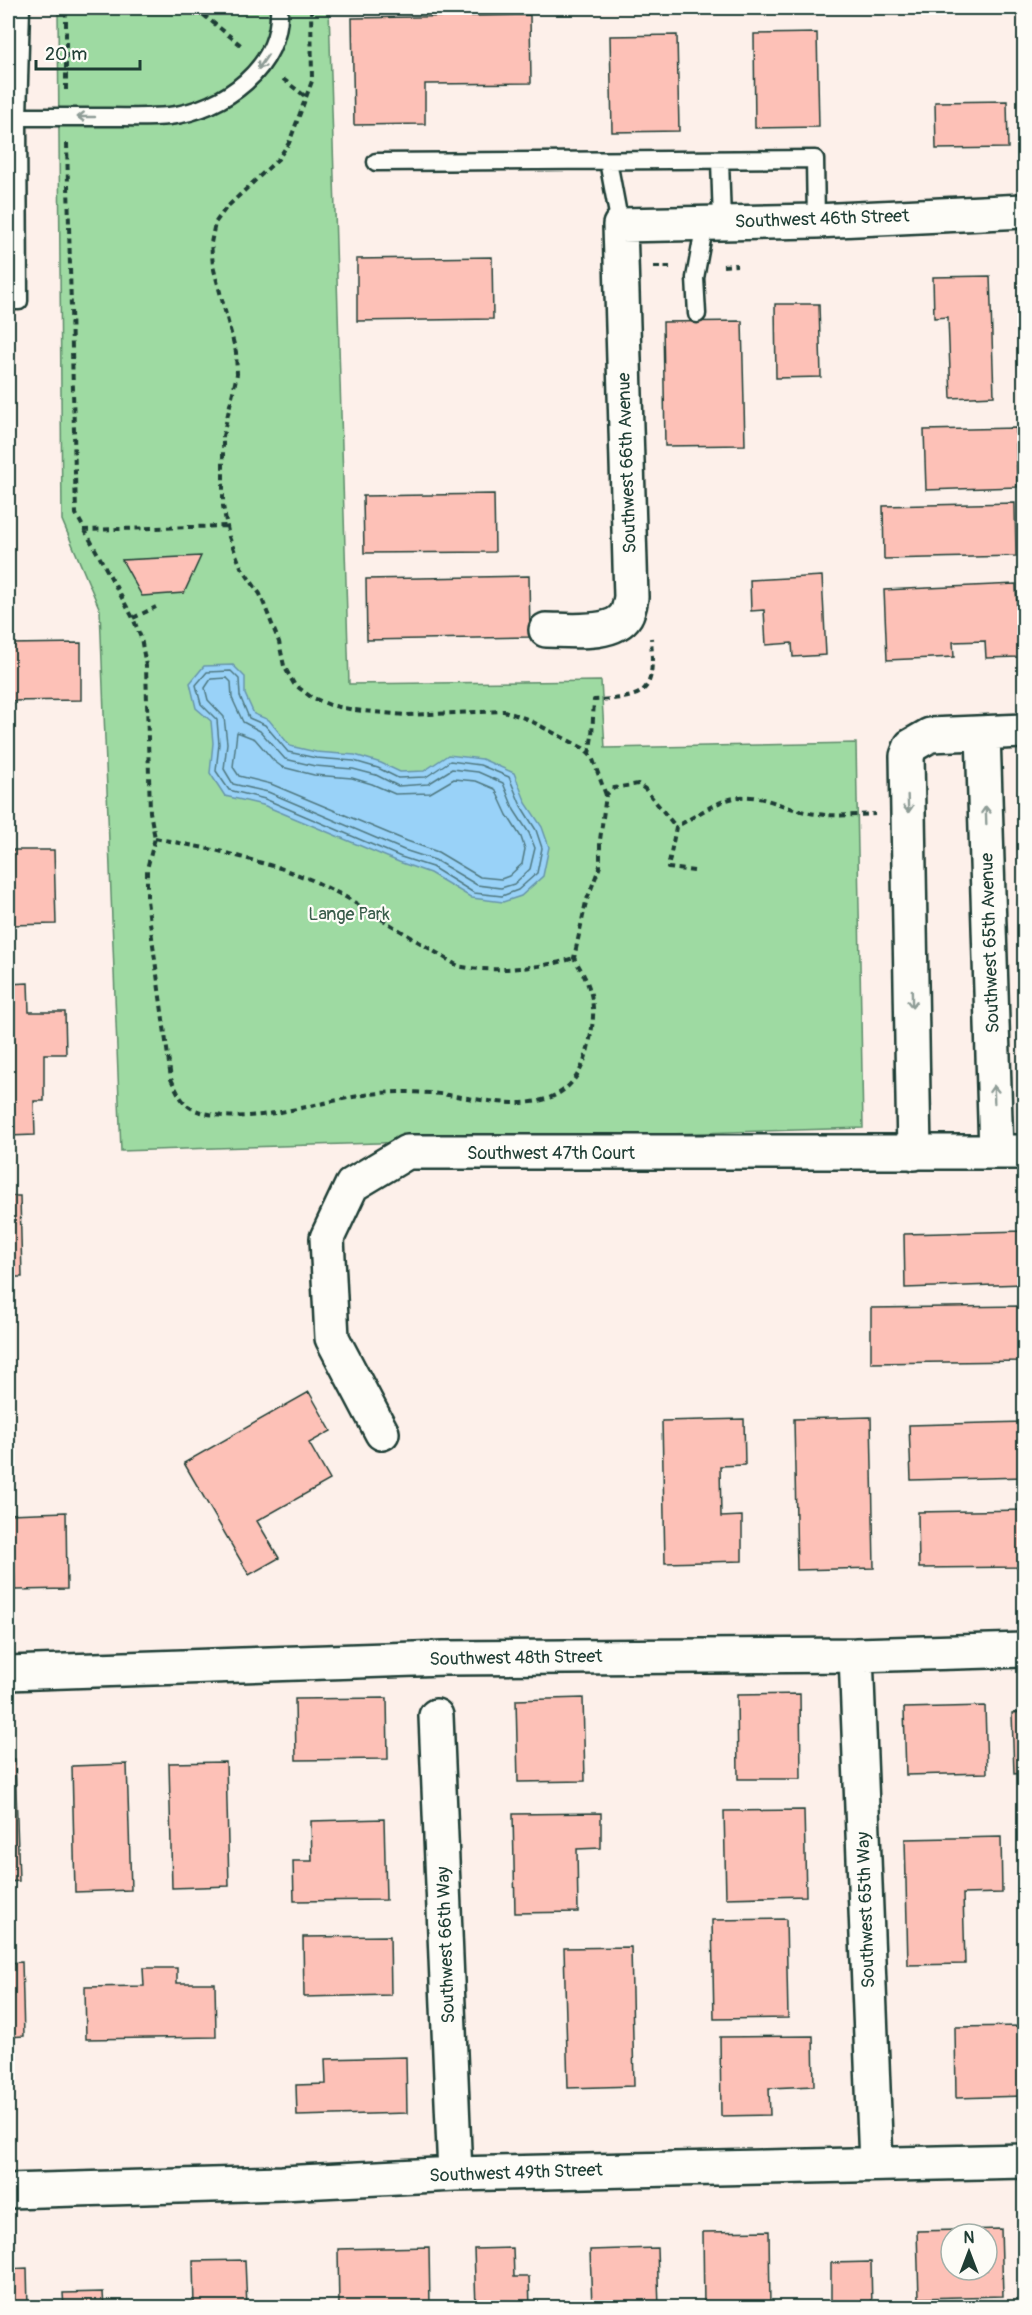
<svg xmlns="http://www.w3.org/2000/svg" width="1032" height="2315" font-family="Pangolin,sans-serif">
	<rect width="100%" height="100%" fill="#fdf0ea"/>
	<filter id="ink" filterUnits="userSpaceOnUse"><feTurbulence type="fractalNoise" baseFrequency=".0167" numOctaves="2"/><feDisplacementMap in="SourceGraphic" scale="12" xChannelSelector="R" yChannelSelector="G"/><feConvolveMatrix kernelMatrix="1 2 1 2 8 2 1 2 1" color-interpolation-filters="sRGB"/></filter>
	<g filter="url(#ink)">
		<!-- green -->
		<path fill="#9edaa2" stroke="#5e8c6b" stroke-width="1.5" d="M58,8H329L349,684L601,681L605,748L856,743L863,1128L121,1151L100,610L62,520Z"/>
		<!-- water -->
		<path fill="#99d2f8" stroke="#6896aa" stroke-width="1.5" d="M233,665L245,677V694L254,714L269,720L290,746L316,752L355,755L381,763L400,772L424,771L448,755L482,759L514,773L526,803L542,827L549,847L543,876L521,896L503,902L472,898L430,873L399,862L263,805L225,796L210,773L213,743L211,721L196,708L190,683L204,666Z"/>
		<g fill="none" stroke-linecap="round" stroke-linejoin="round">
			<!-- shore -->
			<path stroke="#507982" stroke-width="1.5" d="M231,671L239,679L240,696L249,718L265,725L288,752L316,758L354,761L378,768L398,778L426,777L450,761L480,765L509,777L521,806L536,830L542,848L537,873L518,890L502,896L474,893L432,867L401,857L265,799L229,790L216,771L219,744L217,720L201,704L196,685L207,672Z
				M211,679L227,678L231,682L232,698L243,722L260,731L285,759L315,766L353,769L376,775L398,786L428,784L452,769L478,772L503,783L514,810L529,833L535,848L530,869L514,884L501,888L477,885L435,860L404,850L268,792L233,784L224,769L227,743L224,717L208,700L205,688Z
				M237,732L255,739L274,761L282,767L314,775L352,778L372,784L395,794L430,793L454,779L476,781L495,789L507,815L521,837L525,849L522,864L509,876L501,879L480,877L438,852L407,841L271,784L239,776L233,767Z"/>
		</g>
		<!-- building -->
		<path fill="#fdc1b7" stroke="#1f3d34" stroke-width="1.5" fill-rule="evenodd" d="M530,15L531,83L425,84V124L354,125L352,18Z
			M817,33L819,127L755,128L754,34Z
			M677,35L679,131L612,132L610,36Z
			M1007,101L1008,148L936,149L935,102Z
			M492,257L493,319L357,321V259Z
			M990,276L994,396L951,398L948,317L934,318L933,277Z
			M775,304H819L821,377L776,378Z
			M742,321L745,445L665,446L663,322Z
			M1016,428L1017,487L926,490L924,430Z
			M494,494L495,552L364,553L363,496Z
			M1015,503L1016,556L884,559L883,506Z
			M201,556L184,593L142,596L122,560Z
			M529,576L530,637L367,640L366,579Z
			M822,576L826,655L793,657L792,643L766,645L764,610L751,611L750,580Z
			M1016,584L1019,657L986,658L985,641L953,642L954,657L887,660L884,590Z
			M81,643V700L8,701V644Z
			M8,850H54L56,924L8,925Z
			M28,983L29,1012H65L66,1054H44V1101H34L35,1135L8,1136V984Z
			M8,1196H20L22,1277H8Z
			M1024,1231V1284L905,1288L904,1234Z
			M1024,1306V1361L871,1363V1308Z
			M309,1392L331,1431L309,1443L330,1480L257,1521L279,1558L249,1575L184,1463Z
			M871,1417L874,1568L797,1570L794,1419Z
			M744,1419L745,1465L720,1466L721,1517L742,1516V1561L665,1563L662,1421Z
			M1024,1422V1477L911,1480L909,1425Z
			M1024,1510V1567L919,1568L918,1512Z
			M66,1512L67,1589L15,1590L14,1564H8V1514Z
			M800,1694L801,1779H738L737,1695Z
			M387,1698L388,1759L296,1760L295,1699Z
			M583,1698L585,1781L518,1782L516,1700Z
			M985,1706L987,1773L906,1775L904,1708Z
			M1024,1712V1773L1014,1774L1012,1713Z
			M8,1759H15L19,1881L8,1882Z
			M226,1762L229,1886L172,1888L169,1763Z
			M127,1764L131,1890L75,1892L72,1766Z
			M804,1810L806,1896L726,1898L724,1811Z
			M601,1813V1848L577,1849L578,1912L515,1913L513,1814Z
			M384,1819L386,1900L294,1901L293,1861H312L311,1821Z
			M1001,1837L1002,1893L963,1894L965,1964L908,1965L905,1839Z
			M786,1919L788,2018L714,2019L712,1920Z
			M390,1936L391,1995L304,1997L303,1937Z
			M631,1947L634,2086L568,2088L564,1948Z
			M22,1962L24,2036L8,2037V1963Z
			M143,1968H177V1983H215L216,2037L86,2039L85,1987L144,1986Z
			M1024,2026V2096L956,2098L955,2027Z
			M813,2036L814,2086L769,2088L770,2115L721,2116L720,2037Z
			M406,2057L407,2113L297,2116L296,2085L326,2084L325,2059Z
			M1001,2229L1003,2296L919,2298L917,2231ZM951,2234H987V2270H951Z
			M769,2231L770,2308H704L703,2232Z
			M429,2247L430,2308H339L338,2249Z
			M513,2248L514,2277H529L530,2308H476L474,2249Z
			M657,2248L659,2308H592L590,2250Z
			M245,2260L247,2308H194L193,2261Z
			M871,2262L872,2308H831V2263Z
			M27,2268L28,2308H8V2269Z
			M103,2292L104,2308H64L63,2293Z"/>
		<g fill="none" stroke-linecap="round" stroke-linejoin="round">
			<!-- service casing -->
			<g stroke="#1f3d34" stroke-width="21">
				<path id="service" d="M8,117C41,117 75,117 109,117C129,117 149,118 169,116C224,110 282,67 279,8
					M720,160L722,222
					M608,161L620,225
					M376,162L815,159L816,221
					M8,301H19L18,117L21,8
					M697,314L695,278L705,223"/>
			</g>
			<!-- minor casing -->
			<g stroke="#1f3d34" stroke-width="38">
				<path id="minor" d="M546,630C568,630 613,636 626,615C629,610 630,603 631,597L620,225L816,221L1024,211
					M983,733L996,1152
					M914,1153L907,756L911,746L930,735L1024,731
					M382,1433L332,1338L327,1238L352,1185L407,1152H1024
					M856,1655L876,2164
					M8,1673L444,1658L856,1655L1024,1650
					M436,1716L455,2174
					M8,2191L282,2183L455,2174L1024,2161"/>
			</g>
			<!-- path -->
			<path stroke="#1f3d34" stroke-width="4" stroke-dasharray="6 4.5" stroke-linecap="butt" d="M195,8L242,46
				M311,8L312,81L289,143L278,159L226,208L215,223L211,243L213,266L236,352L237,374L223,436V506L229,537L241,567L260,594L279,642L284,666L294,684L311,697L330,705L354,710L405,715L504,711L527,719L583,748L592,757L606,795
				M283,79L306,97
				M66,90V8
				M67,143L76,514L133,618L141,638L146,666L150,812L155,838L147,869V900L171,1079C177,1091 182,1105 195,1110C248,1130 325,1098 380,1093C402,1091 426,1092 448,1095C505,1103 573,1122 589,1044C597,1007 594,990 574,958L586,902L600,866V840L606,795L614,788L638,784L645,789L676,827
				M723,266L737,265
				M654,267H670
				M83,530L227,526
				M133,618L156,607
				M589,754L592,736L594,700C648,698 655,693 651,638
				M155,838L219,851L280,868L312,880L344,896L458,966C488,973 545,968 574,958
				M694,871L668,868L676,827C694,817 713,803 734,798C761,792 784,809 810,813C832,817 853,815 875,814"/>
			<!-- service -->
			<use href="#service" stroke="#fdfcf7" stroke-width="16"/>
			<!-- minor -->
			<use href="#minor" stroke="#fdfcf7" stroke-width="33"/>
		</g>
		<!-- one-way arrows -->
		<defs><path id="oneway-shaft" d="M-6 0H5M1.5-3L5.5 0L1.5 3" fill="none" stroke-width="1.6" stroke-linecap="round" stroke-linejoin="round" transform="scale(1.5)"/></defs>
		<g stroke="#8e9c96">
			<use href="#oneway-shaft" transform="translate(263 62) rotate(124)"/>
			<use href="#oneway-shaft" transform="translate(86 117) rotate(180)"/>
			<use href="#oneway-shaft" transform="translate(908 804) rotate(88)"/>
			<use href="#oneway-shaft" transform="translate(986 815) rotate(-92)"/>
			<use href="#oneway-shaft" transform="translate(912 999) rotate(89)"/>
			<use href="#oneway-shaft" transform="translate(994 1094) rotate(-92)"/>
		</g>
	</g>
	<g text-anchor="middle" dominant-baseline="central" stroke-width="4.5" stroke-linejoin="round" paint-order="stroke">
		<!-- street labels -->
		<g font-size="18" fill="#1f3d34" stroke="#fdfcf7">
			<text transform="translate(822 219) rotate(-2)">Southwest 46th Street</text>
			<text transform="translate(627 463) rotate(-92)">Southwest 66th Avenue</text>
			<text transform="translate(990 943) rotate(-92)">Southwest 65th Avenue</text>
			<text x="551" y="1153">Southwest 47th Court</text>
			<text transform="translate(516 1658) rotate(-1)">Southwest 48th Street</text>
			<text transform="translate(866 1910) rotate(-92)">Southwest 65th Way</text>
			<text transform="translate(446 1945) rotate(-92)">Southwest 66th Way</text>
			<text transform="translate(516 2173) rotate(-2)">Southwest 49th Street</text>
		</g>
		<!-- park labels -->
		<g font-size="18" fill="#385c4a" stroke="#fdfcf7">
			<text x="349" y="914">Lange Park</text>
		</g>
	</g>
	<!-- margin -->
	<rect width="1032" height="2315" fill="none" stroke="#fdfcf7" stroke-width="30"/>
	<rect x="15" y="15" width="1002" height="2285" fill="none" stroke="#1f3d34" stroke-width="2" filter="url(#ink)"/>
	<!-- north arrow -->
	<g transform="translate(969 2252)"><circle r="28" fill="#fdfcf7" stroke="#a4b0a9" stroke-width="1.5"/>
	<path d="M0-4.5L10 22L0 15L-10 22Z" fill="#1f3d34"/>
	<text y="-9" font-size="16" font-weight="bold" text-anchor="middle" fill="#1f3d34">N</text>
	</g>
	<!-- scale -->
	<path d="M36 60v9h104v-9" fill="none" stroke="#1f3d34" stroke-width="3"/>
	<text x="45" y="60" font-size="18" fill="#1f3d34" stroke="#fdfcf7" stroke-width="4.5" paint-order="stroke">20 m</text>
</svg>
